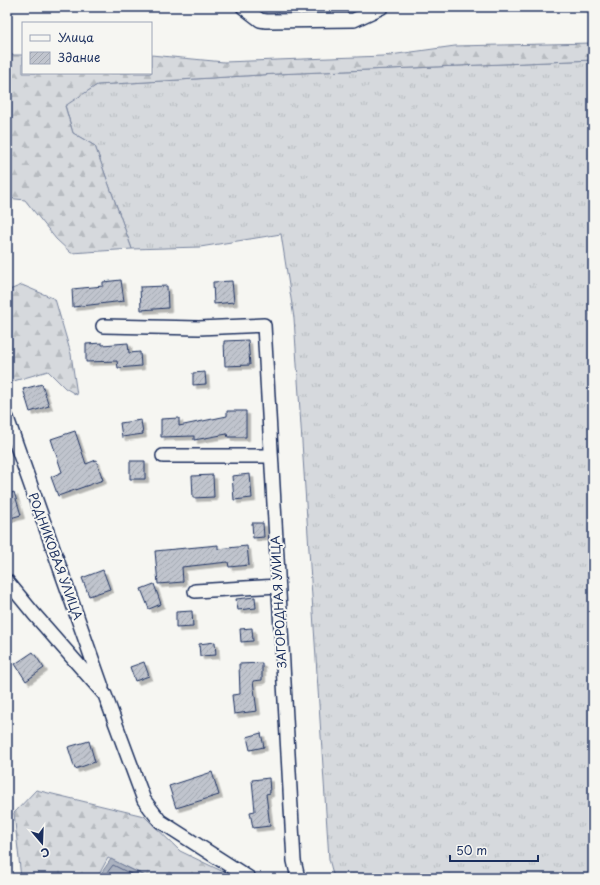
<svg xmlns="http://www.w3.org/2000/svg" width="600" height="885" font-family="'Playpen Sans',sans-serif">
	<defs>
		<pattern id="grass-tufts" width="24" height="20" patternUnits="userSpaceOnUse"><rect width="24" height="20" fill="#d6d9dd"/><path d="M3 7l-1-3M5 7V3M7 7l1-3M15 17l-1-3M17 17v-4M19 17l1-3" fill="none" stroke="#b7bbc0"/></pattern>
		<pattern id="forest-firs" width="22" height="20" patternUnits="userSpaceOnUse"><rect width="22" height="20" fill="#d6d9dd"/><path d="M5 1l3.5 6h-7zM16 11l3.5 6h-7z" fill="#b7bbc0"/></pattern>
		<pattern id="building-hatch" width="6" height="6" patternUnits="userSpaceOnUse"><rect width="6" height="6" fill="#c0c4cd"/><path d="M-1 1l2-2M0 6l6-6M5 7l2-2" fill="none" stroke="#a4a9b2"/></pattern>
		<filter id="shadow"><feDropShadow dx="3.5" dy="3.5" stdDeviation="0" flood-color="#0004"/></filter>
	</defs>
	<rect width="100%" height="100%" fill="#f6f6f2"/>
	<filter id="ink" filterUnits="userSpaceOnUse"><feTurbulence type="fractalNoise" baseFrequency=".025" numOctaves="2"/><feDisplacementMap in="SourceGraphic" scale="8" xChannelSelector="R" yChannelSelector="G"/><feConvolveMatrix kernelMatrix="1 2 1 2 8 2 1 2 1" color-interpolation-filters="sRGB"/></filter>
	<g filter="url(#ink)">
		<!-- grass -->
		<path fill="url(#grass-tufts)" stroke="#78849e" d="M593,60V878H334L329,859L294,318L281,234L200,247L132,249L95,146L73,133L65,105L97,85L277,74Z"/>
		<!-- forest -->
		<path fill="url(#forest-firs)" stroke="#78849e" d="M593,43V60L277,74L97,85L65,106L73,133L95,146L132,249L71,253L56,239L25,200L7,198V55H23V73H151V55L224,62L383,56L455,46Z
			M22,285L55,299L71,354L77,395L65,388L48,371L7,383V291Z
			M36,790L144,816L180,851L236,878H150L108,858L97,878H21L14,813Z"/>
		<!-- water -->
		<path fill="#abb2c0" stroke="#717e99" d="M111,859L148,878H98Z"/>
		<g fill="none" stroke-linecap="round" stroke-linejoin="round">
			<!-- shore -->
			<path stroke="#556385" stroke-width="1" d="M103,878L113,865L139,878"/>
		</g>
		<!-- building -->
		<path fill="url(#building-hatch)" stroke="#1b2f5e" filter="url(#shadow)" d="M121,280L124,301L73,307L72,289L103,286V282Z
			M232,281L234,302L214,304L213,282Z
			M167,286L168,308L141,310L140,287Z
			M248,340L250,365L225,366L224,341Z
			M102,343V345L128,343L129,353L140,352L141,366L118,368L117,361L86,362V344Z
			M205,372L206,384L193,385V373Z
			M42,384L49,406L30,412L23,389Z
			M227,411H246V437H228L227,434L194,440V436L161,437V419L179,418V426L227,416Z
			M141,420L143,434L122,437L120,423Z
			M75,431L86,464L96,460L103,480L58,496L51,477L62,472L51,439Z
			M130,461H145V479H130Z
			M250,474L252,498L234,500L232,476Z
			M213,475L214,497L193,498L192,476Z
			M14,492L21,515L7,519V495Z
			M252,523H263L264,537L253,538Z
			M218,545V549L247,546L249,565L229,567L228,562L182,567L183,582L158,584L155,551Z
			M103,570L110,589L89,596L82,578Z
			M154,584L161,604L149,609L141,589Z
			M255,597L256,608L238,610L236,599Z
			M192,611L193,627L176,628V612Z
			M252,628L253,641L241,642L240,629Z
			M215,642L216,655L200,656L199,644Z
			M33,652L44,668L26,681L15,664Z
			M144,662L149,676L135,681L130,667Z
			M262,663V680L253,681L257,711L234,714L232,695L240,694L239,664Z
			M261,733L264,747L250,750L247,737Z
			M89,741L95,762L75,769L68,747Z
			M212,772L219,795L176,808L169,786Z
			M269,778L270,793L266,794L270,826L253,828L250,812L255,811L252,780Z"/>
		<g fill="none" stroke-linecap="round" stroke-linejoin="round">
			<!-- minor casing -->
			<g stroke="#1b2f5e" stroke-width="16">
				<path id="minor" d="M243,7L260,20L266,21L354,20L382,7
					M103,326L199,328L264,325L294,861L298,878
					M7,418L102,687
					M163,456H270
					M7,581L34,614L105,695L144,800L160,821L249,878
					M195,591L278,586"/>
			</g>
			<!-- minor -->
			<use href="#minor" stroke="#f6f6f2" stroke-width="13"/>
		</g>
	</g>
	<g text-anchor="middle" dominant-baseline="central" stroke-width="4" stroke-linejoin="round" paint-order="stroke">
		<!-- street labels -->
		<g font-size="12" fill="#1b2f5e" stroke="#f6f6f2">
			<text transform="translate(56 556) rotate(70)">РОДНИКОВАЯ УЛИЦА</text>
			<text transform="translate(278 602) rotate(-93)">ЗАГОРОДНАЯ УЛИЦА</text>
		</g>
	</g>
	<!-- margin -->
	<rect width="600" height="885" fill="none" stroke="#f6f6f2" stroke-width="24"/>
	<rect x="12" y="12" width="576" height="861" fill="none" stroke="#1b2f5e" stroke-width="1.5" filter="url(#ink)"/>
	<!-- legend -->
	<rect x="22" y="22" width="130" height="52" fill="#f6f6f2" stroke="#9ea6b7"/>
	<rect x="30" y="35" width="20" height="6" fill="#f6f6f2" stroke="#9ea6b7"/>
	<text x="58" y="42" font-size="12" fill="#1b2f5e">Улица</text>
	<rect x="30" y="52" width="20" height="12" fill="url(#building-hatch)" stroke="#9ea6b7"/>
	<text x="58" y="62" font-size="12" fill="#1b2f5e">Здание</text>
	<!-- north arrow -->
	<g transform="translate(42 843) rotate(161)" stroke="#f6f6f2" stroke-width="3" paint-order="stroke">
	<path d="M0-3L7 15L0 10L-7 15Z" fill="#1b2f5e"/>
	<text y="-6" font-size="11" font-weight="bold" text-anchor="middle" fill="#1b2f5e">С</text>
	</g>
	<!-- scale -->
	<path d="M450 855v6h88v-6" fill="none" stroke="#1b2f5e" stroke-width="2"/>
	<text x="456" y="855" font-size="12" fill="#1b2f5e" stroke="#f6f6f2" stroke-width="3" paint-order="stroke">50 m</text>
</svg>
